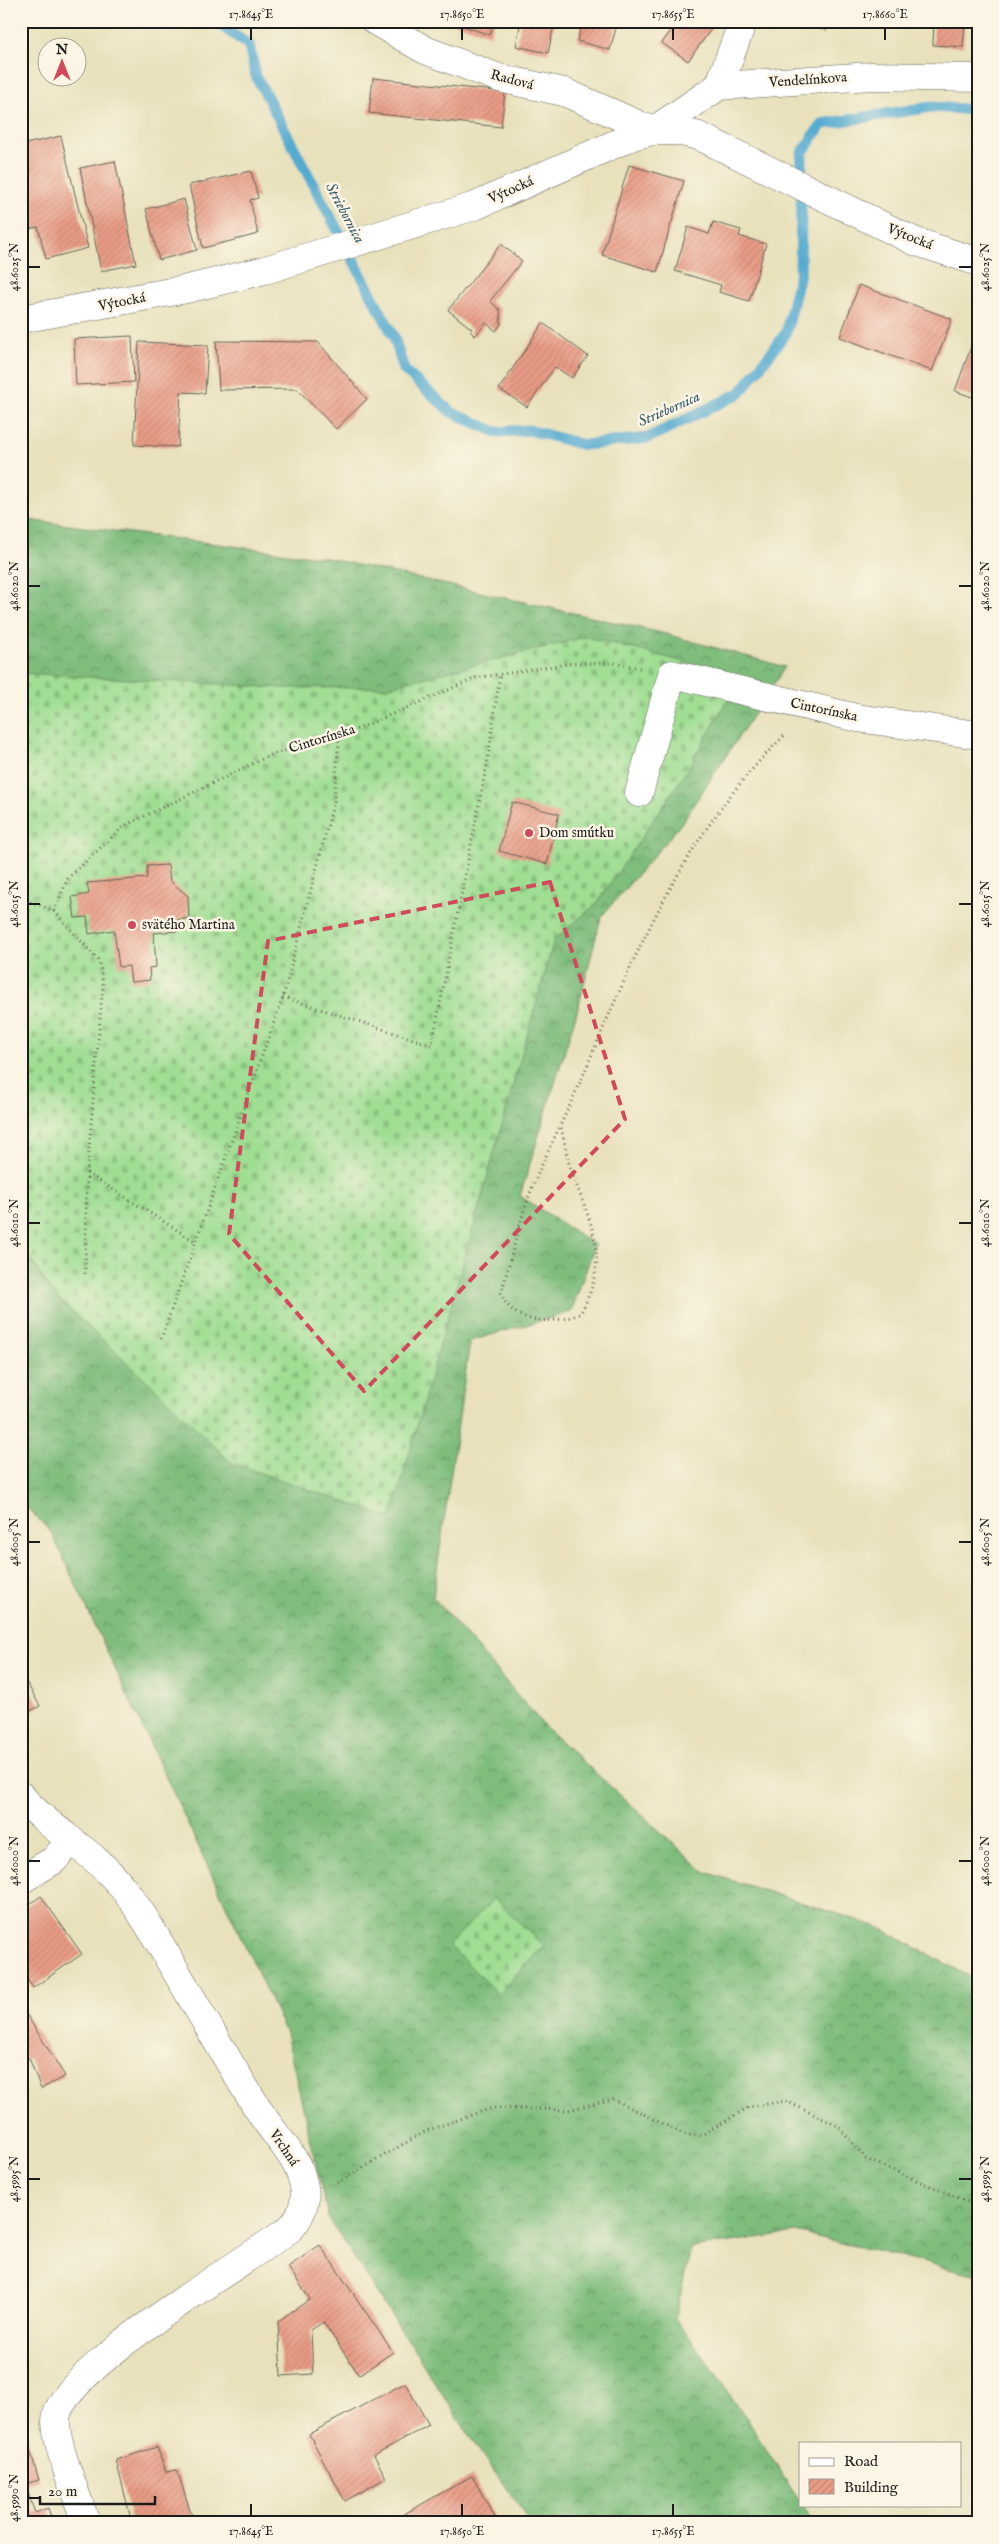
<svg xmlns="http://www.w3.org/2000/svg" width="999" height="2544" font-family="'IM FELL English',serif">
	<defs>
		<pattern id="forest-crowns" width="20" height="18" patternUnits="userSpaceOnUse" patternTransform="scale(1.25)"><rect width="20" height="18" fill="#7fbd7d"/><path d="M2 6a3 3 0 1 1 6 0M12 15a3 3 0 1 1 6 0" fill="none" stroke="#679966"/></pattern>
		<pattern id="cemetery-stones" width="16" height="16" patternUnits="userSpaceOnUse" patternTransform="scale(1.25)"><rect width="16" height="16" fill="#9fde93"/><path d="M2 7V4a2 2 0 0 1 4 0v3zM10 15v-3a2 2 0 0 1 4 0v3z" fill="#88be7e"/></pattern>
		<pattern id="building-hatch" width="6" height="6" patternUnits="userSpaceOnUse" patternTransform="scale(1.25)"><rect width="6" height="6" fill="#e89b85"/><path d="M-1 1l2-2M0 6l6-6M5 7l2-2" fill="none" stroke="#c68572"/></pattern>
	</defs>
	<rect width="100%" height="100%" fill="#fcf5e5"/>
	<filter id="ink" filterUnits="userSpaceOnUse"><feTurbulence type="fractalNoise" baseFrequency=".02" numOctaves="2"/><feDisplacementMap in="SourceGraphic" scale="10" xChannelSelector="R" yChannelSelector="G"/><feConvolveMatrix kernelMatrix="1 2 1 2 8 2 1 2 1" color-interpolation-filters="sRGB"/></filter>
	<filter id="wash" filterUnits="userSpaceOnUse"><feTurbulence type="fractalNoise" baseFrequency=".0096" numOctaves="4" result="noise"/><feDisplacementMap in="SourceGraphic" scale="20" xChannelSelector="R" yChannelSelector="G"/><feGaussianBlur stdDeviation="1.12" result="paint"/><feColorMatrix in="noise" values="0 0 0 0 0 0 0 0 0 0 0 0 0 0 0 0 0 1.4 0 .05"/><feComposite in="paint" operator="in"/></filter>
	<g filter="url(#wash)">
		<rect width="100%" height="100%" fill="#e8e1bc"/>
		<!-- forest -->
		<path fill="url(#forest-crowns)" stroke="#4e6c4c" d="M21,519L327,558L658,632L785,667L680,825L601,917L578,1008L520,1196L595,1245L571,1312L470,1341L433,1597L546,1728L705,1872L876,1926L978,1981V2275L796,2232L691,2248L675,2318L718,2376L800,2502V2505H803L814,2523H531L476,2446L328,2217L286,2033L51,1532L21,1502Z"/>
		<!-- cemetery -->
		<path fill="url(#cemetery-stones)" stroke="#5e7d58" d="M586,637L741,676L686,772L597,903L554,940L391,1518L232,1463L158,1391L53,1294L21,1244V673L285,688L386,687Z
			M494,1898L544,1946L498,1994L449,1945Z"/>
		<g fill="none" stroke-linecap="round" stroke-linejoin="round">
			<!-- stream -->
			<path stroke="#54aad0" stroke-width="11" d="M214,21L249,45L256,76L394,337L404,370L451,412L496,432L529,430L584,445L648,438L740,393L786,333L800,273L802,153L822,124L931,107L978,110"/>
		</g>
		<g id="blocks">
			<!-- building -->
			<path fill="url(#building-hatch)" d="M448,21H494L490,35Z
				M521,21H555L548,53L516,46Z
				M583,21H618L610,50L577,41Z
				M678,21H717L688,61L662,43Z
				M769,21H828L827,30Z
				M934,21H965L963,47L933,45Z
				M373,78L505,92L501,127L369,113Z
				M61,136L88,248L46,259L38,227L22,231L21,227V145Z
				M115,161L136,264L101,271L80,168Z
				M629,165L684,181L657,272L602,255Z
				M251,171L258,198L250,200L258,234L203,248L189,185Z
				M184,199L197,250L159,260L146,209Z
				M713,222L741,230L739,236L766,244L749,301L719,292L721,285L675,271L688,227L709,234Z
				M501,244L522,261L490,301L500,310L501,324L496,331L486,323L475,336L470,331L472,329L448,310Z
				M859,285L952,319L932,371L840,337Z
				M543,323L588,356L572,378L555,367L527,407L499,389Z
				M978,328V399L955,391Z
				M132,336L134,382L76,385L74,339Z
				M216,341L318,342L367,399L336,429L297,389L219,390Z
				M139,342L208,345L205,393L181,392L178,447L134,445Z
				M512,802L559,814L547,864L499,851Z
				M168,865L170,881L188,896L189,918L177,920L178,931L154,933L156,967L149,968L150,980L131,982L129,966L119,967L114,930L89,934L87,917L75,918L72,897L89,894L87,883L147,878V866Z
				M21,1673L40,1706L21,1716Z
				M41,1896L82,1954L33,1988L21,1971V1910Z
				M21,2006L65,2076L41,2089L29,2058L21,2062Z
				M320,2245L393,2352L359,2375L323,2322L311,2330L313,2374L281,2376L278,2321L310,2299L288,2267Z
				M405,2383L429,2425L374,2455L386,2478L345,2501L309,2434Z
				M22,2423L39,2480L25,2484L35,2513L48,2508L53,2523H21Z
				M157,2447L166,2472L177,2470L193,2519L179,2523H132L116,2460Z
				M472,2476L497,2521L494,2523H388Z"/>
		</g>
	</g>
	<g filter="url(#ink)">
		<use href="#blocks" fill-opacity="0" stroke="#636154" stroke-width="1"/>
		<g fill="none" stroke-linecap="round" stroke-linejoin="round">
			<!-- minor casing -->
			<g stroke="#636154" stroke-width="29">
				<path id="minor" d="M375,21L425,50L499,78L564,92L653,131
					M719,86L743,21
					M653,131L719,86L872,76L978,78
					M21,319L187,289L265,270L475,206L633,136L653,131H677L699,136L914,241L978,262
					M639,793L672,674L857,718L978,735
					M21,1796C51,1831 94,1851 122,1887C141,1910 156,1937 171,1963C201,2013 229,2064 260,2112C274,2135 300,2159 304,2187C307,2203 301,2216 291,2228C249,2260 56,2371 56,2421C56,2448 77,2495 86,2523
					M21,1880L54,1860L70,1841"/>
			</g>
			<!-- path -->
			<path stroke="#636154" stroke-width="3" stroke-dasharray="1 4" stroke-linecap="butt" d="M21,898L54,911L68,878L124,826L273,754L339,737L476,678L574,663H614L640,668
				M54,911L99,961L103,983L87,1173L85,1277
				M283,997L432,1045L488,758L500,674
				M561,1128C565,1143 567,1159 572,1173C592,1227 611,1258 580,1314C554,1324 512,1326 501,1293C511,1259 519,1222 532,1188C548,1149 568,1111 585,1071C635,953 689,826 784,736
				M87,1173L196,1242
				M161,1339L283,997L334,801L339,737
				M337,2183L426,2131L492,2108L568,2110L613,2099L686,2135H702L749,2107L786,2101L838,2126L866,2159L978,2206"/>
			<!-- minor -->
			<use href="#minor" stroke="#fff" stroke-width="28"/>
		</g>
	</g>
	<!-- marked area -->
	<path fill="none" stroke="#d1495b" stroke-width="4" stroke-dasharray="10 6" stroke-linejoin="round" d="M550,882L625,1119L364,1391L229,1234L268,941Z"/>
	<!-- ticks -->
	<path fill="none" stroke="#1c1c1c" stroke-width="2" d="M251,28V40M462,28V40M673,28V40M885,28V40M28,267H40M959,267H972M28,586H40M959,586H972M28,904H40M959,904H972M28,1223H40M959,1223H972M28,1542H40M959,1542H972M28,1861H40M959,1861H972M28,2179H40M959,2179H972M28,2498H40M251,2504V2516M462,2504V2516M673,2504V2516"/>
	<!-- markers -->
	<g fill="#d1495b" stroke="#fcf5e5" stroke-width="2">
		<circle cx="529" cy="833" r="5"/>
		<circle cx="132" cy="925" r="5"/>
	</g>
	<g text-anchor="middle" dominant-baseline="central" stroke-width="5" stroke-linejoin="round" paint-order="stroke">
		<!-- street labels -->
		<g font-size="14" fill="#1c1c1c" stroke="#fcf5e5">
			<text transform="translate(512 80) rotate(15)">Radová</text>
			<text transform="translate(808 80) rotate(-4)">Vendelínkova</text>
			<text transform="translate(511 190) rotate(-24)">Výtocká</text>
			<text transform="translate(910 237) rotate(22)">Výtocká</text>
			<text transform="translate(122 302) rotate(-11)">Výtocká</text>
			<text transform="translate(824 710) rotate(12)">Cintorínska</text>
			<text transform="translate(322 739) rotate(-17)">Cintorínska</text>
			<text transform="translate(284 2148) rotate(56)">Vrchná</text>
		</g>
		<!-- poi labels -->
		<g font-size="14" fill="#1c1c1c" stroke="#fcf5e5" text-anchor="start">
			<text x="539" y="833">Dom smútku</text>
			<text x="142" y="925">svätého Martina</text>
		</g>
		<!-- water labels -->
		<g font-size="15" font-style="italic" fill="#355c6d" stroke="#fcf5e5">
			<text transform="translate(345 213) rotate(62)">Striebornica</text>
			<text transform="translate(669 409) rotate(-24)">Striebornica</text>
		</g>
	</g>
	<!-- margin -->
	<rect width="999" height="2544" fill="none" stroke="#fcf5e5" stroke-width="55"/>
	<!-- legend -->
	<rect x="799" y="2442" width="162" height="65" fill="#fcf5e5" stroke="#a29e95"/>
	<rect x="809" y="2458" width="25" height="8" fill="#ffffff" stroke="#a29e95"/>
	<text x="844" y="2466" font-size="15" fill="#1c1c1c">Road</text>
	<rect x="809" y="2479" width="25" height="15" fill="url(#building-hatch)" stroke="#a29e95"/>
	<text x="844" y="2492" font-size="15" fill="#1c1c1c">Building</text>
	<!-- north arrow -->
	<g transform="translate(62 62)"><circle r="24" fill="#fcf5e5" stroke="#a29e95"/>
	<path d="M0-4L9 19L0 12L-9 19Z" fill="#d1495b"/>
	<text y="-8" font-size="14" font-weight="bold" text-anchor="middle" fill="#1c1c1c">N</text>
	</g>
	<!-- scale -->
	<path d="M40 2496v8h115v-8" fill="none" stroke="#1c1c1c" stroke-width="2.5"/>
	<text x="48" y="2496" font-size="15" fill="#1c1c1c" stroke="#fcf5e5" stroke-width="4" paint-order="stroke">20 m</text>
	<rect x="28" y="28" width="944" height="2488" fill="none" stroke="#1c1c1c" stroke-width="2"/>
	<g font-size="12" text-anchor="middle" fill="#1c1c1c">
		<text x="251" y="18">17.8645°E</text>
		<text x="462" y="18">17.8650°E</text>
		<text x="673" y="18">17.8655°E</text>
		<text x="885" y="18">17.8660°E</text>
		<text transform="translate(14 267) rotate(-90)" y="4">48.6025°N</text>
		<text transform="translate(985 267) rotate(-90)" y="4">48.6025°N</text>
		<text transform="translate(14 586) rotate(-90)" y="4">48.6020°N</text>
		<text transform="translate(985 586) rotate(-90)" y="4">48.6020°N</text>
		<text transform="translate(14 904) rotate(-90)" y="4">48.6015°N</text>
		<text transform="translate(985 904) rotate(-90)" y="4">48.6015°N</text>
		<text transform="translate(14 1223) rotate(-90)" y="4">48.6010°N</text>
		<text transform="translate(985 1223) rotate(-90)" y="4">48.6010°N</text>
		<text transform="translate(14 1542) rotate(-90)" y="4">48.6005°N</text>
		<text transform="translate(985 1542) rotate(-90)" y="4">48.6005°N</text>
		<text transform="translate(14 1861) rotate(-90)" y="4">48.6000°N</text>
		<text transform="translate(985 1861) rotate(-90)" y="4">48.6000°N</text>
		<text transform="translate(14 2179) rotate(-90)" y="4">48.5995°N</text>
		<text transform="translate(985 2179) rotate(-90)" y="4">48.5995°N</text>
		<text transform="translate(14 2498) rotate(-90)" y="4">48.5990°N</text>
		<text x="251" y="2535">17.8645°E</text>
		<text x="462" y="2535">17.8650°E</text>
		<text x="673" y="2535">17.8655°E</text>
	</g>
</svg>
